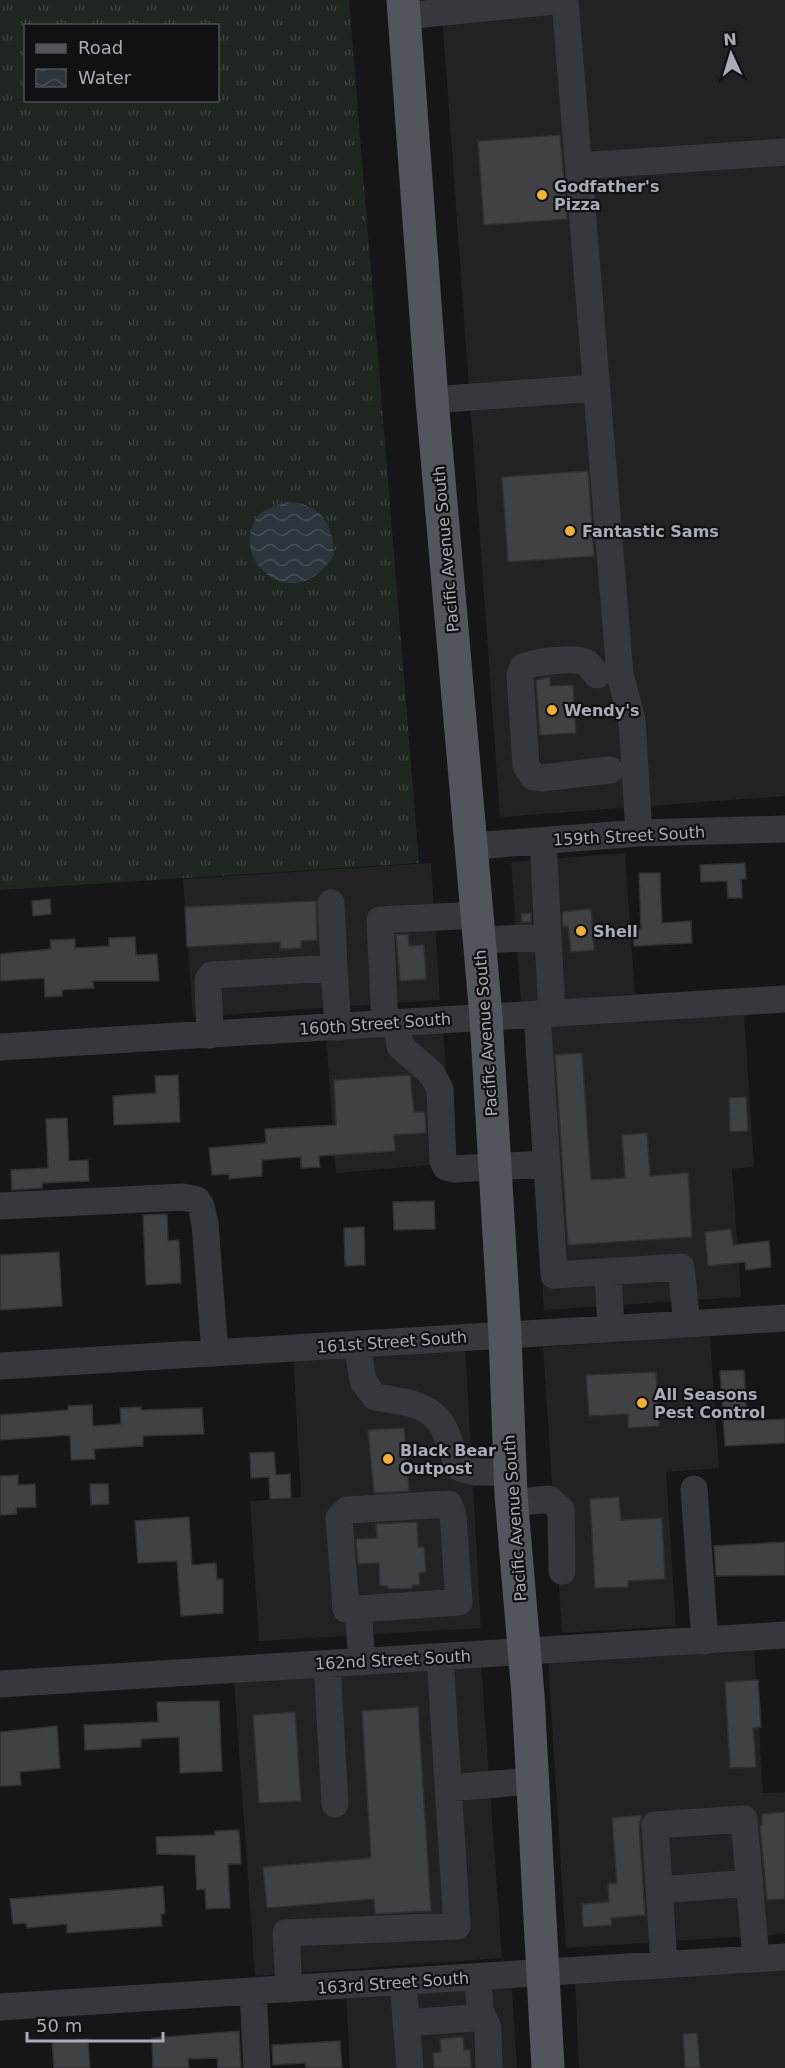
<svg xmlns="http://www.w3.org/2000/svg" width="785" height="2068" font-family="'DejaVu Sans',sans-serif">
	<defs>
		<pattern id="grass-tufts" width="24" height="20" patternUnits="userSpaceOnUse" patternTransform="scale(1.5)"><rect width="24" height="20" fill="#1e261f"/><path d="M3 7l-1-3M5 7V3M7 7l1-3M15 17l-1-3M17 17v-4M19 17l1-3" fill="none" stroke="#3c433d"/></pattern>
		<pattern id="water-waves" width="16" height="10" patternUnits="userSpaceOnUse" patternTransform="scale(1.5)"><rect width="16" height="10" fill="#2c353c"/><path d="M0 5q4-4 8 0t8 0" fill="none" stroke="#485056"/></pattern>
	</defs>
	<rect width="100%" height="100%" fill="#161618"/>
	<!-- built -->
	<path fill="#222225" d="M441,0H785V796L500,817Z
		M625,853L635,994L521,1003L511,862Z
		M431,863L440,1000L193,1017L183,879Z
		M744,1012L754,1167L732,1169L741,1297L544,1310L525,1026Z
		M443,1028L453,1163L336,1173L326,1037Z
		M710,1336L719,1468L666,1472L676,1626L562,1633L543,1347Z
		M465,1344L481,1628L259,1641L250,1501L301,1497L293,1355Z
		M754,1647L763,1793L785,1792V1934L566,1948L548,1660Z
		M481,1664L502,1958L255,1976L234,1681Z
		M785,1969V2068H579L575,1980Z
		M512,1987L517,2068H350L346,1996Z"/>
	<!-- grass -->
	<path fill="url(#grass-tufts)" fill-rule="evenodd" d="M0,0H349L419,863L0,890ZM26,26H218V100H26Z"/>
	<!-- water -->
	<path fill="url(#water-waves)" d="M286,502C321,503 333,523 334,555C289,625 219,547 264,511C270,507 279,505 286,502Z"/>
	<!-- building -->
	<path fill="#404145" stroke="#303034" stroke-width="1.5" d="M560,135L567,219L484,225L478,141Z
		M588,471L594,556L508,562L502,477Z
		M550,677V686L573,685L576,733L540,735L536,680Z
		M745,863L746,879H741L742,898H728L727,881L701,882L700,865Z
		M639,873H660L662,923L691,921L692,943L634,946L633,929H641Z
		M50,899L51,914L33,916L32,901Z
		M316,901L317,940L301,941V948L280,949V942L187,947L185,907Z
		M591,909L594,950L571,952L568,926L563,927L562,912Z
		M531,913V922H522L521,914Z
		M408,934L409,946L424,945L426,979L400,981L396,935Z
		M135,937L136,955L157,954L159,981H93L94,988L62,990V996L45,997L44,978L0,981V954L51,949L50,940L75,939V948L109,946V938Z
		M582,1053L591,1180L625,1178L622,1135L647,1133L650,1176L688,1173L692,1237L568,1245L555,1055Z
		M178,1075L180,1122L114,1125L113,1096L156,1093L155,1076Z
		M410,1075L414,1112H425L426,1133L394,1135L395,1151L319,1156L320,1167L301,1168V1157L262,1160V1176L229,1179V1174L212,1175L209,1148L266,1143L265,1129L336,1125L334,1080Z
		M746,1097L748,1131L730,1132L729,1098Z
		M67,1118L69,1161L88,1160L89,1181L42,1183V1188L12,1190L11,1170L48,1168L46,1119Z
		M434,1201L435,1229L394,1230L393,1202Z
		M167,1214L168,1241L179,1240L181,1283L146,1285L143,1215Z
		M364,1227L365,1265L345,1266L344,1228Z
		M731,1229L733,1245L769,1241L771,1267L746,1270L745,1262L708,1266L705,1232Z
		M59,1252L62,1306L0,1310V1255Z
		M744,1370L747,1421L785,1419V1443L725,1446L720,1371Z
		M656,1372L659,1426L628,1428V1414L589,1416L586,1375Z
		M92,1405L93,1426L121,1424L120,1408L141,1407V1410L202,1408L204,1434L143,1436V1446L94,1449L95,1459L71,1460L70,1435L0,1440V1415L68,1410V1406Z
		M404,1428L409,1491L374,1493L368,1430Z
		M274,1452L276,1475L290,1474L291,1498L270,1499L269,1477L251,1478L250,1453Z
		M18,1475V1485L35,1484L36,1507L16,1508L17,1514L0,1515V1476Z
		M90,1484H108L109,1504L91,1505Z
		M619,1497L621,1520L662,1518L665,1579L628,1581V1587L595,1588L590,1499Z
		M189,1517L192,1565L216,1563L217,1579H223V1613L181,1616L177,1561L138,1563L135,1521Z
		M417,1522L418,1547H424L426,1572L419,1573L420,1585H412V1588L388,1589V1586H380L379,1563L358,1564L356,1539L377,1538L376,1524Z
		M785,1542V1575L716,1576L714,1546Z
		M758,1680L761,1727L753,1728L756,1767L730,1768L725,1682Z
		M219,1701L222,1771L180,1773L179,1737L141,1739V1747L85,1750L84,1725L158,1722L157,1702Z
		M418,1707L431,1911L375,1914L374,1899L267,1908L263,1867L371,1858L362,1711Z
		M295,1712L301,1801L259,1803L253,1715Z
		M57,1726L60,1768L20,1772L21,1785L0,1786V1732Z
		M785,1812V1899L767,1900L760,1825H762V1814Z
		M642,1815L639,1826L645,1915L611,1918L612,1925L583,1927L582,1904L609,1902L608,1884L617,1883L612,1818Z
		M239,1830L241,1864H228L230,1908L206,1909L205,1889L197,1890L195,1855L157,1854L156,1837L215,1835V1831Z
		M163,1886L165,1914H161L162,1926L67,1933V1924L27,1928L26,1923L13,1924L10,1899Z
		M239,2031L241,2068H218L217,2058L188,2059L189,2068H153L152,2038Z
		M697,2033L700,2068H685L683,2034Z
		M463,2037L464,2050H470L471,2068H434L433,2053L441,2052L440,2039Z
		M88,2039L90,2068H54L52,2042Z
		M340,2041L342,2068H306L305,2063L273,2065L272,2045Z"/>
	<g fill="none" stroke-linecap="round" stroke-linejoin="round">
		<!-- minor -->
		<path stroke="#37383d" stroke-width="27" d="M404,16L565,0L620,675L632,720L639,833
			M579,166L785,152
			M432,400L595,388
			M597,675C594,671 590,666 587,663C577,656 534,662 523,667L520,675L526,766L534,777L541,778L610,770
			M543,841L552,1013
			M473,846L639,833L785,829
			M480,940L548,937
			M334,968L338,1027
			M537,1014L554,1275L681,1267L687,1324
			M396,1023L400,1046L432,1074L440,1089L443,1161L446,1167L454,1169L546,1164
			M385,1024L380,920L478,915
			M210,1035L208,980L212,975L334,968L331,903
			M0,1047L785,999
			M0,1206L183,1197L197,1200L201,1206L205,1224L215,1353
			M608,1272L611,1328
			M357,1344L363,1381L375,1397C401,1401 432,1403 444,1429C451,1442 452,1455 460,1468L475,1472H511
			M0,1366L785,1318
			M694,1489L705,1641
			M512,1503L549,1499L561,1510L562,1571
			M358,1609H346L339,1518L347,1510L449,1504L453,1515L459,1602L358,1609L362,1662
			M327,1664L335,1804
			M0,1684L785,1635
			M448,1788L532,1781
			M659,1890L750,1883
			M664,1965L655,1825L744,1819L756,1959
			M403,1982L410,2068
			M289,1989L286,1933L457,1926L440,1657
			M253,1991L257,2068
			M0,2007L785,1957
			M480,2010L488,2028L489,2068
			M406,2023L472,2018L480,2010L478,1977"/>
		<!-- major -->
		<path stroke="#53555c" stroke-width="33" d="M403,0L432,400L486,1017L505,1335L511,1495L528,1695L548,2068"/>
	</g>
	<!-- markers -->
	<g fill="#f2b134" stroke="#111113" stroke-width="2">
		<circle cx="542" cy="195" r="6"/>
		<circle cx="570" cy="531" r="6"/>
		<circle cx="552" cy="710" r="6"/>
		<circle cx="581" cy="931" r="6"/>
		<circle cx="642" cy="1403" r="6"/>
		<circle cx="388" cy="1459" r="6"/>
	</g>
	<g text-anchor="middle" dominant-baseline="central" stroke-width="4.5" stroke-linejoin="round" paint-order="stroke">
		<!-- poi labels -->
		<g font-size="16" font-weight="bold" fill="#a8adb8" stroke="#111113" text-anchor="start">
			<text x="554" y="186">Godfather's<tspan x="554" dy="18">Pizza</tspan></text>
			<text x="582" y="531">Fantastic Sams</text>
			<text x="564" y="710">Wendy's</text>
			<text x="593" y="931">Shell</text>
			<text x="654" y="1394">All Seasons<tspan x="654" dy="18">Pest Control</tspan></text>
			<text x="400" y="1450">Black Bear<tspan x="400" dy="18">Outpost</tspan></text>
		</g>
		<!-- street labels -->
		<g font-size="16" fill="#a8adb8" stroke="#111113">
			<text transform="translate(446 549) rotate(-95)">Pacific Avenue South</text>
			<text transform="translate(629 836) rotate(-3)">159th Street South</text>
			<text transform="translate(375 1024) rotate(-4)">160th Street South</text>
			<text transform="translate(486 1033) rotate(-94)">Pacific Avenue South</text>
			<text transform="translate(392 1342) rotate(-4)">161st Street South</text>
			<text transform="translate(515 1518) rotate(-94)">Pacific Avenue South</text>
			<text transform="translate(393 1660) rotate(-3)">162nd Street South</text>
			<text transform="translate(393 1983) rotate(-4)">163rd Street South</text>
		</g>
	</g>
	<!-- legend -->
	<rect x="24" y="24" width="195" height="78" fill="#111113" stroke="#4d4f55" stroke-width="1.5"/>
	<rect x="36" y="44" width="30" height="9" fill="#53555c" stroke="#4d4f55" stroke-width="1.5"/>
	<text x="78" y="54" font-size="18" fill="#a8adb8">Road</text>
	<rect x="36" y="69" width="30" height="18" fill="url(#water-waves)" stroke="#4d4f55" stroke-width="1.5"/>
	<text x="78" y="84" font-size="18" fill="#a8adb8">Water</text>
	<!-- north arrow -->
	<g transform="translate(731 54) rotate(356)" stroke="#111113" stroke-width="4.5" paint-order="stroke">
	<path d="M0-4.5L10 22L0 15L-10 22Z" fill="#a8adb8"/>
	<text y="-9" font-size="16" font-weight="bold" text-anchor="middle" fill="#a8adb8">N</text>
	</g>
	<!-- scale -->
	<path d="M27 2032v9h136v-9" fill="none" stroke="#a8adb8" stroke-width="3"/>
	<text x="36" y="2032" font-size="18" fill="#a8adb8" stroke="#111113" stroke-width="4.5" paint-order="stroke">50 m</text>
</svg>
